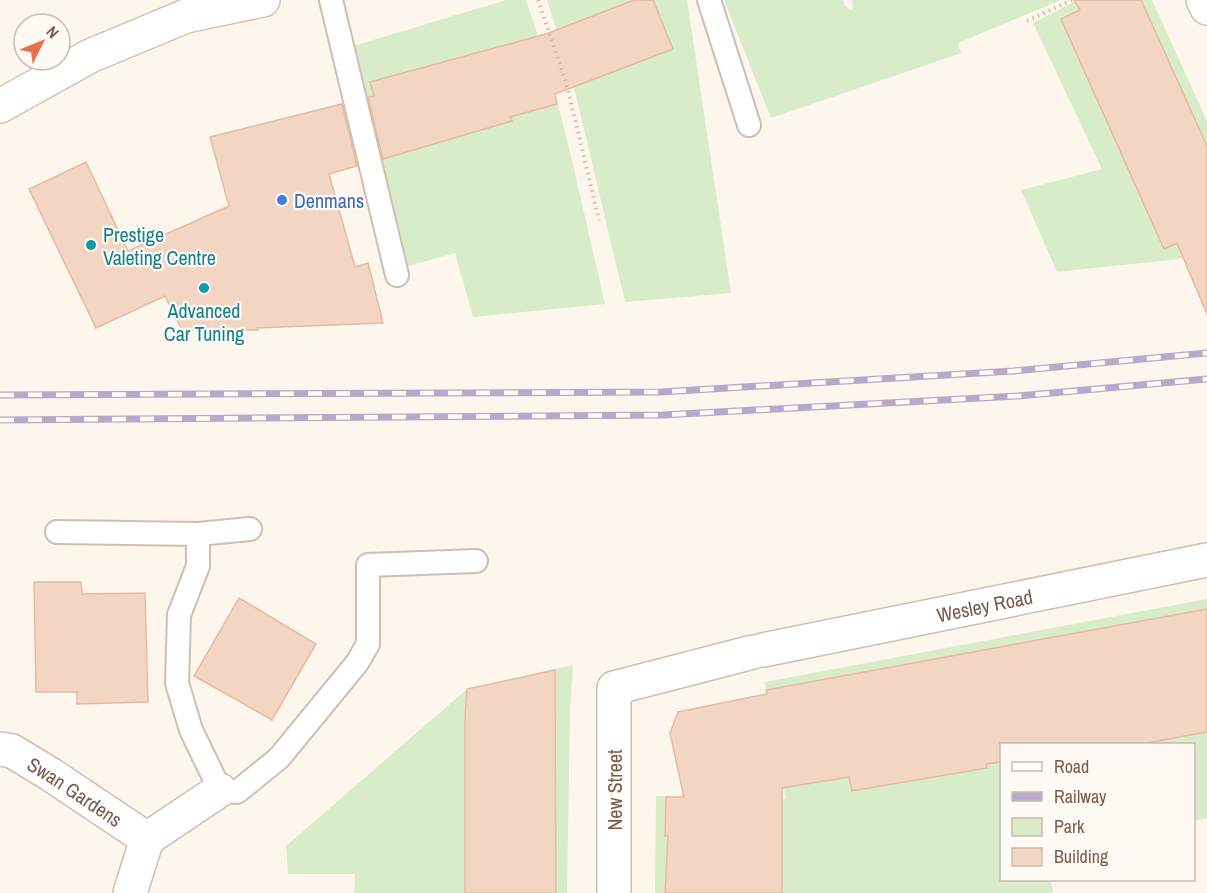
<svg xmlns="http://www.w3.org/2000/svg" width="1207" height="893" font-family="'Archivo Narrow',sans-serif">
	<rect width="100%" height="100%" fill="#fdf6ec"/>
	<!-- green -->
	<path fill="#d8ecc9" d="M506,0H526C561,99 581,202 605,304L473,317L455,253L408,266L350,47Z
		M547,0H687L731,293L625,302L573,83Z
		M724,0H843L845,6L853,11L852,0H1061L958,43L961,53L771,118Z
		M1078,0H1152L1207,121V256L1057,272L1021,190L1102,169L1033,23Z
		M1207,599V818L1194,821V744H1002V880H1051L1053,893H655L656,796L786,799L765,682Z
		M573,665L570,710L567,893H354L355,874H288L286,846L467,689Z"/>
	<!-- building -->
	<path fill="#f3d5c3" stroke="#e6bba3" stroke-width="1.5" d="M634,0H653L673,49L555,94L557,104L510,117L512,121L383,159L368,97L374,96L370,82L546,34Z
		M1074,0H1141L1207,146V314L1177,243L1164,249L1061,19L1080,10Z
		M342,104L357,166L329,174L355,267L368,263L383,323L257,328L258,330H182L165,296L96,328L29,189L86,162L128,251L229,206L210,137Z
		M34,582H81L82,594L145,593L148,702L77,704V692H36Z
		M239,598L316,644L272,720L194,676Z
		M1207,609V732L1141,744H1002V762L986,764L987,768L852,791L849,777L782,788V893H665L668,836H665L666,797H684L670,733L678,712L767,694L766,690Z
		M555,670L556,893H465V718L467,689Z"/>
	<g fill="none" stroke-linecap="round" stroke-linejoin="round">
		<!-- lane casing -->
		<g stroke="#d1beb0" stroke-width="26">
			<path id="lane" d="M331,0L397,275
				M709,0L749,125
				M57,532L198,534L250,529
				M198,534V566L179,615L177,683L191,730L220,790L237,792L279,758L357,663L368,644V565L476,561"/>
		</g>
		<!-- street casing -->
		<g stroke="#d1beb0" stroke-width="36">
			<g id="street">
				<path d="M1203,0L1207,8"/>
				<path id="s1" d="M763,650L1207,560"/>
				<path id="s2" d="M0,749L12,751L50,774L147,839"/>
				<path d="M130,893L147,839L220,790"/>
				<path d="M614,893V688L753,652"/>
			</g>
		</g>
		<!-- secondary casing -->
		<g stroke="#d6c0b0" stroke-width="36">
			<path id="secondary" d="M0,106L90,56L186,16L263,0"/>
		</g>
		<!-- path -->
		<path stroke="#d9b8a5" stroke-width="4" stroke-dasharray="1.5 4.5" stroke-linecap="butt" d="M538,0L566,82L599,220
			M1027,21L1072,0"/>
		<!-- lane -->
		<use href="#lane" stroke="#fff" stroke-width="22"/>
		<!-- street -->
		<use href="#street" stroke="#fff" stroke-width="33"/>
		<!-- secondary -->
		<use href="#secondary" stroke="#fff" stroke-width="33"/>
		<!-- rail casing -->
		<g stroke="#b9a8c9" stroke-width="7">
			<path id="rail" d="M0,395L661,392L1013,371L1207,353
				M0,420L663,415L1018,396L1207,379"/>
		</g>
		<!-- rail -->
		<use href="#rail" stroke="#fffaf3" stroke-width="4.5" stroke-dasharray="14" stroke-linecap="butt"/>
	</g>
	<!-- markers -->
	<circle fill="#3f7fe0" stroke="#fffaf3" stroke-width="2" cx="282" cy="200" r="6"/>
	<g fill="#0f9aa8" stroke="#fffaf3" stroke-width="2">
		<circle cx="91" cy="245" r="6"/>
		<circle cx="204" cy="288" r="6"/>
	</g>
	<g text-anchor="middle" dominant-baseline="central" stroke-width="4.5" stroke-linejoin="round" paint-order="stroke">
		<!-- shop labels -->
		<g font-size="20" fill="#366cbe" stroke="#fffaf3" text-anchor="start">
			<text x="294" y="200">Denmans</text>
		</g>
		<!-- culture labels -->
		<g font-size="20" fill="#0d838f" stroke="#fffaf3" text-anchor="start">
			<text x="103" y="234">Prestige<tspan x="103" dy="23">Valeting Centre</tspan></text>
			<text x="204" y="310" text-anchor="middle">Advanced<tspan x="204" dy="23">Car Tuning</tspan></text>
		</g>
		<!-- street labels -->
		<g font-size="20" fill="#7a5c4d" stroke="#fffaf3">
			<text stroke="none"><textPath href="#s1" startOffset="226">Wesley Road</textPath></text>
			<text transform="translate(614 790) rotate(-90)">New Street</text>
			<text stroke="none"><textPath href="#s2" startOffset="87">Swan Gardens</textPath></text>
		</g>
	</g>
	<!-- legend -->
	<rect x="1000" y="743" width="195" height="138" fill="#fffaf3" stroke="#cabbb1" stroke-width="1.5"/>
	<rect x="1012" y="762" width="30" height="9" fill="#ffffff" stroke="#cabbb1" stroke-width="1.5"/>
	<text x="1054" y="773" font-size="18" fill="#7a5c4d">Road</text>
	<rect x="1012" y="792" width="30" height="9" fill="#b9a8c9" stroke="#cabbb1" stroke-width="1.5"/>
	<text x="1054" y="803" font-size="18" fill="#7a5c4d">Railway</text>
	<rect x="1012" y="818" width="30" height="18" fill="#d8ecc9" stroke="#cabbb1" stroke-width="1.5"/>
	<text x="1054" y="833" font-size="18" fill="#7a5c4d">Park</text>
	<rect x="1012" y="848" width="30" height="18" fill="#f3d5c3" stroke="#cabbb1" stroke-width="1.5"/>
	<text x="1054" y="863" font-size="18" fill="#7a5c4d">Building</text>
	<!-- north arrow -->
	<g transform="translate(42 42) rotate(47)"><circle r="28" fill="#fffaf3" stroke="#cabbb1" stroke-width="1.5"/>
	<path d="M0-4.5L10 22L0 15L-10 22Z" fill="#e76f51"/>
	<text y="-9" font-size="16" font-weight="bold" text-anchor="middle" fill="#7a5c4d">N</text>
	</g>
</svg>
